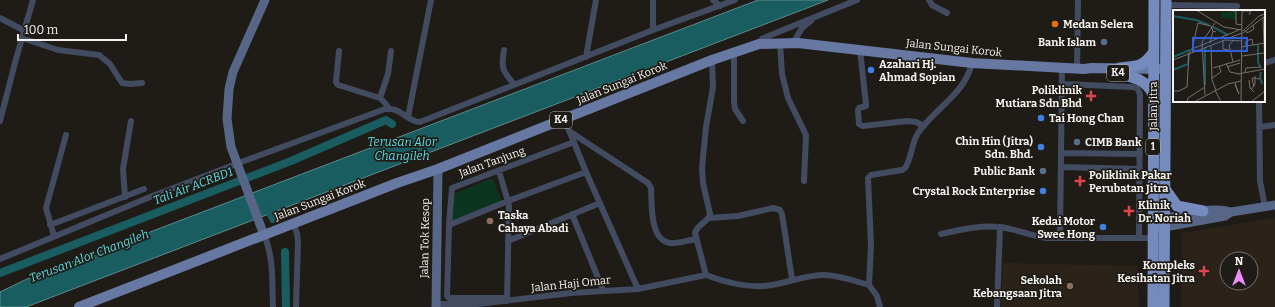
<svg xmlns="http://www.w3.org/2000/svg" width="1275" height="307" font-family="Bitter,serif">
	<rect width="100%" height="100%" fill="#1f1c17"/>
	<!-- built -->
	<path fill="#2b231a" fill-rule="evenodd" d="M1275,218V307H1181L1182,233ZM1227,259H1251V283H1227Z
		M1003,263L1137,266L1139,307H1001Z"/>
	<!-- green -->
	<path fill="#0b351f" d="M492,178L502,201L451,222L454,194Z"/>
	<!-- water -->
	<path fill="#1a5d60" stroke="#5c8a8b" d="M758,0H828L26,307H0V292L27,279Z"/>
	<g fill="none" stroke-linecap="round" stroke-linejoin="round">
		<!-- canal -->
		<path stroke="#1a5d60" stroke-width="8" d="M267,204L273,219
			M285,252L286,307
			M0,273L291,161L386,120L392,124"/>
		<!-- street -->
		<path stroke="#424b60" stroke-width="6" d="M653,0V30
			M713,0L720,6
			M929,0L932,5L947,13
			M1166,5L1237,6
			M0,18L25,31
			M22,38L58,50L99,55L110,64L122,83L130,84L142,83
			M780,43L782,74L788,98L806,135L804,181
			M793,43L802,28L811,21
			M759,44L762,39L766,37L857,0
			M504,50C501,67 502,71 514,84
			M860,50L866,104V106L859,108L858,110L859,124L863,126L907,121L916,122L924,126
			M339,51L336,82L338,85L380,98L386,104L389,109
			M734,52V102L735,109L743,121
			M586,57L596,0
			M712,60L713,87L706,127L702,168L703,183L710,214C708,223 697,224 695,233L706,275C727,283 750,289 772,285C790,282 806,275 824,275C839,275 854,281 869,285
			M1264,63L1275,60
			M1077,69L1078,0
			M1063,84L1132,87L1137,88L1140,94L1139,238
			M380,98L388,74L391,51
			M1259,101L1260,181L1265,207
			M408,117L431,0
			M564,118L586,172L638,289
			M0,121L16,59L33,0
			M1259,127L1275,125
			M569,131L648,183L651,188C652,203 649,241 671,243C678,244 688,240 696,239
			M1061,153L1140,154
			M1061,167L1140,169
			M499,171L509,205L507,301
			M125,197L123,169L131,121
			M572,214L603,290
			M709,218L738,216L773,208L780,210L782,214L792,279
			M293,224L297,233L298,242L296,307
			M50,225L144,189
			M449,225L452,188L574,142
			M941,234C960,230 980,225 1000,227C1016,229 1031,236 1046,238H1153
			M264,235C274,257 272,283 273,307
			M54,236L46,208L66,135
			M1060,238L1062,69
			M508,241L600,203
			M0,259L150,197L236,164L385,109C400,106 407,122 420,122L653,30L735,0
			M507,298H449L447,296L449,225L508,201L586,172
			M436,304H478L571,293L638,289L706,275
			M880,307L877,296L869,285L871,245L868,178L871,175L902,170L905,168C912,158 911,144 918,133C935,108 965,94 972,63
			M997,307L1000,227"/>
		<!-- secondary -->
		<path stroke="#576586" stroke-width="9" d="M1158,219C1182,218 1208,205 1231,212
			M1159,228L1225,216L1231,212L1275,205
			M264,235L231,147L227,119L229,89L233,72L265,0
			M436,307L438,169"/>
		<!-- primary -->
		<path stroke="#6779a3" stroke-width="10" d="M79,307L397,183L438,169L712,60L759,44L798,43L972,63L1084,69L1092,68L1165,69"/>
		<!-- highway -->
		<path stroke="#758bbe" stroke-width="11" d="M1119,68C1136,66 1142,68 1153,53
			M1120,74C1135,78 1145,79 1153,94
			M1165,189L1177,206L1203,211
			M1153,307L1154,0
			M1164,307L1166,0"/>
	</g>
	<!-- markers -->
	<circle fill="#e8710a" stroke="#1f1c17" stroke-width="1.5" cx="1055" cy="24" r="4"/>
	<g fill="#5c6f8a" stroke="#1f1c17" stroke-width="1.5">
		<circle cx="1104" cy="42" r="4"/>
		<circle cx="1077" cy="142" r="4"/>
		<circle cx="1043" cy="171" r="4"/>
	</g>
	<g fill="#3f7fe0" stroke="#1f1c17" stroke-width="1.5">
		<circle cx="871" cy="70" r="4"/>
		<circle cx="1041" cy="118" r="4"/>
		<circle cx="1041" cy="147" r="4"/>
		<circle cx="1043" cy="191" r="4"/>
		<circle cx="1103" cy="227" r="4"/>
	</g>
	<g fill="#e0444e" stroke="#1f1c17" stroke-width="1.5">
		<path d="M1089 90h4v4h4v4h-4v4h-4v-4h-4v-4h4z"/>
		<path d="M1078 175h4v4h4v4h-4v4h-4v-4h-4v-4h4z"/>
		<path d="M1127 205h4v4h4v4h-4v4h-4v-4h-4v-4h4z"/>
		<path d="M1202 265h4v4h4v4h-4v4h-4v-4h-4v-4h4z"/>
	</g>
	<g fill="#8d6e63" stroke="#1f1c17" stroke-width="1.5">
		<circle cx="490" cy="221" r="4"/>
		<circle cx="1070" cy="286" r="4"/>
	</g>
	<g text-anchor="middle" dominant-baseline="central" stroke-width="3.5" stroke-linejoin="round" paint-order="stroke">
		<!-- shield labels -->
		<g fill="#1f1c17" stroke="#b5b2af" stroke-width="1">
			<rect x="1107" y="65" width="22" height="16" rx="3"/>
			<rect x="550" y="112" width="22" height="16" rx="3"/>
			<rect x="1146" y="139" width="14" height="16" rx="3"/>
		</g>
		<g font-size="10" font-weight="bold" fill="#f5f3f0">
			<text x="1118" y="73">K4</text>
			<text x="561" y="120">K4</text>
			<text x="1153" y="147">1</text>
		</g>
		<!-- poi labels -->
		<g font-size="11" font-weight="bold" fill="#f5f3f0" stroke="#1f1c17" text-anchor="end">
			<text x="1063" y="24" text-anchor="start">Medan Selera</text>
			<text x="1096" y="42">Bank Islam</text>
			<text x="879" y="64" text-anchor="start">Azahari Hj.<tspan x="879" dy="13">Ahmad Sopian</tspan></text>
			<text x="1082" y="90">Poliklinik<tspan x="1082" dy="13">Mutiara Sdn Bhd</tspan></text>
			<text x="1049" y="118" text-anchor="start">Tai Hong Chan</text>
			<text x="1033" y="141">Chin Hin (Jitra)<tspan x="1033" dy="13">Sdn. Bhd.</tspan></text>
			<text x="1085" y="142" text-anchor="start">CIMB Bank</text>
			<text x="1035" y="171">Public Bank</text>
			<text x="1089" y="175" text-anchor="start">Poliklinik Pakar<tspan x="1089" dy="13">Perubatan Jitra</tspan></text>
			<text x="1035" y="191">Crystal Rock Enterprise</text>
			<text x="1138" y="205" text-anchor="start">Klinik<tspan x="1138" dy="13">Dr. Noriah</tspan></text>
			<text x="498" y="215" text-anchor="start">Taska<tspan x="498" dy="13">Cahaya Abadi</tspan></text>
			<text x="1095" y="221">Kedai Motor<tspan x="1095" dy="13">Swee Hong</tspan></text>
			<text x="1195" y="265">Kompleks<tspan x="1195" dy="13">Kesihatan Jitra</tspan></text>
			<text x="1062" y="280">Sekolah<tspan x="1062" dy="13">Kebangsaan Jitra</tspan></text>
		</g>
		<!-- street labels -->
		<g font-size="11" fill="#f5f3f0" stroke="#1f1c17">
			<text transform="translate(954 48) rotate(6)">Jalan Sungai Korok</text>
			<text transform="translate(622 83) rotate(-22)">Jalan Sungai Korok</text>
			<text transform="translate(1153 106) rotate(-90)">Jalan Jitra</text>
			<text transform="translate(492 162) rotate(-20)">Jalan Tanjung</text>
			<text transform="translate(320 200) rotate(-21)">Jalan Sungai Korok</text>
			<text transform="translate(425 238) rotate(-89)">Jalan Tok Kesop</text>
			<text transform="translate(571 284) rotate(-6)">Jalan Haji Omar</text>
		</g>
		<!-- water labels -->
		<g font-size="12" font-style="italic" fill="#5edce2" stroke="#1f1c17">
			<text x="402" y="142">Terusan Alor<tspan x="402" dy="14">Changileh</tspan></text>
			<text transform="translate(193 186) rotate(-21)">Tali Air ACRBD1</text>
			<text transform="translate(89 256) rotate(-21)">Terusan Alor Changileh</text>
		</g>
	</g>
	<!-- overview -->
	<g transform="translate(1173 10)">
		<rect width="92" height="92" fill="#1f1c17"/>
		<path d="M48,2H63V9L48,8Z" fill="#0b351f"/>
		<path fill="none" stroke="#1a5d60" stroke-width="2" d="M0,6L23,10L36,15M40,17L55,25M85,35V52L88,58M32,38V75M0,47L17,40M0,60L15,54L16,44M88,62L87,67L89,74"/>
		<path fill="none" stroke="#75726e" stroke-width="1" d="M23,0L51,17L69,20M46,0L63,1M63,0V14L69,15M69,1H78L76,5M70,21L86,6L92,4M73,21L74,23L81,19L80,15M70,23L92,6M53,29L69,23M50,30V39L56,40M37,33L40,21L43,22M38,36L39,70L43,80M68,37L92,33M73,37V31L79,29L80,35M19,39L25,13L38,16L40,21M15,44L19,39L66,20M69,46L91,43M0,50L52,30L69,31M60,52L56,35L61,30M53,53L57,62L66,64M54,57L67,53M40,58L67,50M72,62L73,58L87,57M65,64L92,59L90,7M39,68L48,62L46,56M76,70L77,78L81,82M62,73L66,84L62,75M81,77L79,68L87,69M42,80L48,92M78,80L82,74V66M0,81H6L14,77L16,43M32,85L29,32L42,13M14,92L15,88L32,77M21,92L55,74L68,71M68,92L69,0M78,92L92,81"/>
		<path fill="#335eda" fill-opacity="0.15" stroke="#335eda" stroke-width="2" d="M20,28H74V41H20Z"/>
		<rect width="92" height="92" fill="none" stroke="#f5f3f0" stroke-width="2"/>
	</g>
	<!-- north arrow -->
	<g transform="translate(1239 271)"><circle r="19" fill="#1f1c17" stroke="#75726e"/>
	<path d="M0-3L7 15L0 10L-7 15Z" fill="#eb8dfb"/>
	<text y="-6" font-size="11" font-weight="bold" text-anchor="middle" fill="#f5f3f0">N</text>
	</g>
	<!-- scale -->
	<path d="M18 34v6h108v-6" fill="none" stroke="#f5f3f0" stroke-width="2"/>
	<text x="24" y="34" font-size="12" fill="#f5f3f0" stroke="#1f1c17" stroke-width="3" paint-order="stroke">100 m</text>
</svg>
